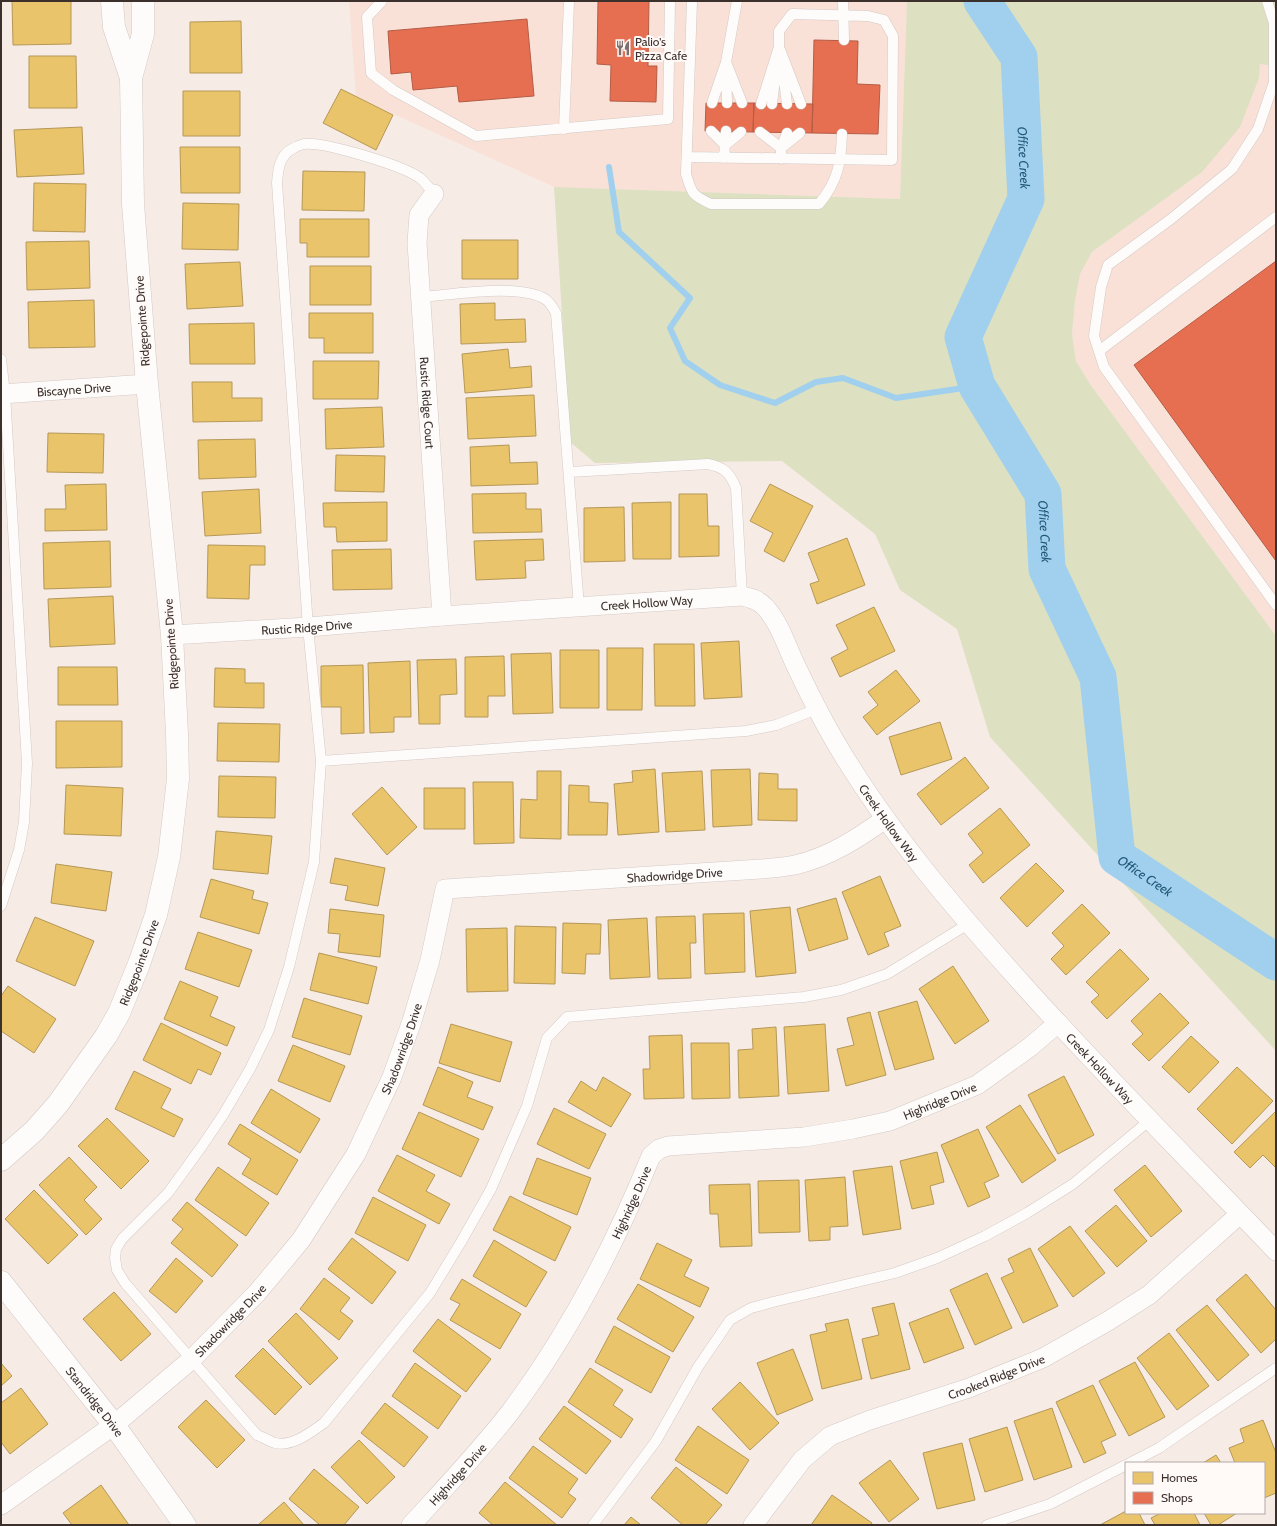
<svg xmlns="http://www.w3.org/2000/svg" width="1277" height="1526" font-family="Cabin,sans-serif">
	<rect width="100%" height="100%" fill="#f7ebe6"/>
	<!-- built -->
	<path fill="#f9e1d7" d="M349,1H907L900,199L554,187L356,97Z
		M1260,63L1276,66V636L1090,384L1076,361L1072,334L1075,301L1080,274L1092,252L1202,172L1259,78Z"/>
	<!-- green -->
	<path fill="#dde0c1" d="M907,1H1276V66L1260,64L1259,78L1240,127L1202,172L1092,252L1080,274L1075,301L1072,334L1076,361L1090,384L1276,636V1051L990,737L957,629L900,590L875,534L782,461L595,463L570,442L554,187L900,199Z"/>
	<!-- homes -->
	<path fill="#e9c46a" stroke="#b59857" d="M12,1H71V44L13,45Z
		M241,21L242,73H190V22Z
		M29,56H76L77,108H29Z
		M341,89L393,115L376,150L323,123Z
		M183,91H240V136H183Z
		M82,127L84,174L17,177L14,130Z
		M180,147H240V193H181Z
		M303,171L365,172L364,211L302,210Z
		M34,183L86,184L85,232L33,231Z
		M183,203L239,204L238,250L182,249Z
		M300,219H369V257H307V243H300Z
		M462,240H518V279H462Z
		M89,241L90,288L27,290L26,242Z
		M240,262L243,306L187,309L185,264Z
		M310,266H371V305H310Z
		M94,300L95,347L29,348L28,302Z
		M495,303V320L525,319L526,342L461,344L460,304Z
		M309,313H373V353H324V338H309Z
		M254,323L255,364H190L189,324Z
		M508,349L510,368L531,366L532,387L465,393L462,354Z
		M313,361H379L378,399H313Z
		M192,382H232V398H262V421L193,422Z
		M534,395L536,436L468,439L466,398Z
		M382,407L384,447L326,449L325,409Z
		M48,433L104,434L103,473L47,472Z
		M255,439L256,477L199,479L198,440Z
		M509,445L510,463L537,462L538,484L471,486L470,447Z
		M336,455L385,456L384,492L335,491Z
		M106,484L107,530L45,531V509H66L65,485Z
		M770,484L813,506L784,562L764,551L773,533L750,521Z
		M259,489L261,533L205,536L202,492Z
		M526,493V509H541L542,532L473,533L472,494Z
		M679,494H707L708,526H719V556L679,557Z
		M387,502V541L337,542L336,527H324L323,503Z
		M671,502V559H633L632,503Z
		M624,507L625,561L584,562V508Z
		M847,538L865,585L817,604L810,584L819,581L808,553Z
		M543,539L544,560L525,561L526,578L476,580L474,541Z
		M110,541L111,587L44,589L43,543Z
		M208,545L265,546V565H250L249,599L207,598Z
		M391,549L392,589L333,590L332,550Z
		M113,596L115,644L50,647L48,599Z
		M874,607L895,651L840,677L831,658L848,649L836,625Z
		M739,641L742,697L704,699L701,643Z
		M654,644H694L695,706H655Z
		M607,648H643L642,710H607Z
		M560,650H599V708H560Z
		M551,653L553,713L513,714L511,654Z
		M504,656L505,696H488V717H465V657Z
		M456,659L457,694L440,695V724H419L417,660Z
		M410,661L411,717H394V732L370,733L368,663Z
		M363,665L364,733L341,734V707H321V666Z
		M58,667H117L118,705H58Z
		M215,668L245,669V683H264V708L214,707Z
		M896,670L920,701L877,735L863,717L878,705L868,692Z
		M56,721H122V767L56,768Z
		M940,722L952,759L901,775L889,737Z
		M218,723L280,724L279,762L217,761Z
		M965,757L989,788L941,825L917,794Z
		M655,769L659,832L618,835L614,784L633,782L632,771Z
		M750,769L752,825L713,827L711,770Z
		M537,771H561V839L520,838L521,799L537,800Z
		M702,771L705,830L666,832L662,773Z
		M759,773L778,774V789H797V821L758,820Z
		M219,776L276,777L275,818L218,817Z
		M473,782H513L514,843L474,844Z
		M66,785L123,788L121,836L64,834Z
		M569,785L589,786V802L608,803L607,835H568Z
		M382,787L417,827L387,855L352,814Z
		M424,788H465V829H424Z
		M1000,808L1030,845L983,883L969,865L983,853L968,834Z
		M216,831L272,836L268,874L213,869Z
		M335,858L385,868L378,906L345,900L348,886L330,883Z
		M1036,863L1064,891L1027,927L1000,898Z
		M56,864L112,872L106,911L51,903Z
		M880,876L901,926L884,933L889,946L868,955L842,892Z
		M211,879L254,891L252,899L268,903L259,934L200,917Z
		M836,898L848,939L809,951L797,909Z
		M1082,904L1110,933L1066,975L1051,959L1064,946L1052,933Z
		M790,907L796,973L756,977L750,911Z
		M330,909L384,915L380,957L338,952L340,934L328,933Z
		M744,913L745,972L705,974L703,914Z
		M695,916L696,943H690L691,978L658,979L656,917Z
		M35,917L94,941L75,986L16,961Z
		M647,918L650,977L610,979L608,920Z
		M563,923L601,924L600,954H586L585,974L562,973Z
		M515,926L556,927L555,984L514,983Z
		M507,928L508,991L467,992L466,929Z
		M198,932L252,950L239,987L185,969Z
		M1120,949L1149,979L1107,1019L1091,1002L1099,995L1086,982Z
		M319,953L377,967L368,1004L310,990Z
		M953,966L989,1021L955,1044L919,989Z
		M180,981L218,997L210,1016L235,1027L227,1046L164,1019Z
		M8,986L56,1019L34,1053L1,1031V996Z
		M1160,993L1189,1023L1149,1061L1132,1044L1143,1034L1131,1021Z
		M304,998L362,1016L350,1055L292,1037Z
		M917,1001L934,1059L895,1070L878,1012Z
		M870,1012L886,1075L846,1086L837,1049L854,1045L847,1018Z
		M161,1023L221,1053L211,1075L198,1069L191,1084L143,1060Z
		M451,1024L512,1042L500,1082L439,1063Z
		M825,1024L829,1091L788,1094L784,1027Z
		M776,1027L779,1096L739,1098L738,1050L753,1049L752,1029Z
		M682,1035L684,1098L644,1099L643,1069H650L649,1036Z
		M1191,1036L1219,1062L1189,1093L1162,1067Z
		M691,1043H729L730,1098L692,1099Z
		M293,1045L345,1066L330,1102L278,1081Z
		M438,1067L473,1082L467,1097L493,1107L483,1130L423,1105Z
		M1237,1067L1273,1101L1232,1144L1197,1109Z
		M134,1071L171,1089L161,1108L183,1119L174,1137L115,1109Z
		M1064,1076L1094,1135L1058,1154L1028,1095Z
		M603,1077L631,1094L611,1127L568,1102L581,1081L596,1091Z
		M271,1089L320,1119L300,1153L251,1123Z
		M1020,1105L1056,1160L1022,1183L986,1127Z
		M554,1108L606,1134L589,1169L537,1144Z
		M1276,1111V1168L1263,1155L1250,1168L1234,1152Z
		M419,1112L479,1139L461,1177L402,1149Z
		M107,1118L149,1161L121,1189L78,1146Z
		M240,1124L298,1160L277,1195L242,1174L251,1159L228,1144Z
		M978,1129L999,1176L984,1183L990,1197L968,1207L941,1145Z
		M937,1152L944,1182L930,1186L934,1204L912,1209L900,1161Z
		M397,1155L435,1175L426,1191L450,1204L439,1224L378,1191Z
		M69,1157L97,1187L84,1200L102,1219L86,1235L39,1185Z
		M537,1158L591,1178L577,1215L523,1194Z
		M1145,1165L1182,1211L1151,1237L1114,1190Z
		M892,1166L901,1229L863,1235L853,1171Z
		M218,1167L269,1203L246,1236L195,1200Z
		M845,1177L848,1226L830,1227V1240L809,1241L805,1180Z
		M799,1180L800,1232L759,1233L758,1181Z
		M750,1184L752,1246L720,1247L718,1214H710L709,1185Z
		M34,1190L78,1235L48,1264L5,1219Z
		M510,1196L571,1227L555,1261L493,1230Z
		M373,1197L426,1225L408,1261L355,1233Z
		M187,1202L238,1245L212,1277L171,1243L183,1229L172,1220Z
		M1116,1205L1147,1241L1117,1267L1085,1231Z
		M1070,1226L1105,1273L1073,1297L1038,1249Z
		M352,1238L396,1272L372,1304L328,1269Z
		M494,1240L547,1272L526,1307L473,1276Z
		M657,1243L692,1260L684,1276L709,1288L700,1307L640,1279Z
		M1030,1248L1058,1306L1023,1323L1001,1278L1014,1272L1008,1259Z
		M176,1258L203,1281L176,1313L149,1291Z
		M987,1273L1012,1328L975,1345L950,1290Z
		M1246,1274L1276,1310V1339L1261,1353L1216,1300Z
		M324,1278L350,1298L340,1311L353,1321L339,1340L300,1309Z
		M462,1279L521,1314L500,1349L450,1320L460,1304L450,1299Z
		M638,1284L694,1317L673,1352L617,1319Z
		M114,1292L151,1334L121,1361L83,1319Z
		M894,1303L910,1369L871,1379L862,1339L879,1335L872,1308Z
		M1207,1305L1249,1355L1218,1381L1176,1330Z
		M948,1308L964,1348L924,1363L909,1323Z
		M296,1313L338,1358L310,1385L268,1341Z
		M438,1319L491,1359L466,1392L413,1351Z
		M848,1319L862,1379L822,1389L810,1335L827,1331L825,1324Z
		M614,1326L670,1357L651,1393L595,1362Z
		M1169,1333L1209,1386L1177,1410L1137,1358Z
		M263,1348L302,1387L275,1415L235,1376Z
		M793,1349L813,1400L777,1415L757,1363Z
		M1135,1362L1165,1417L1129,1436L1099,1381Z
		M1,1363L12,1376L1,1386Z
		M415,1363L461,1396L438,1429L392,1396Z
		M590,1368L623,1390L613,1405L633,1419L621,1438L568,1402Z
		M740,1382L779,1423L750,1450L712,1409Z
		M1093,1385L1116,1435L1101,1442L1106,1453L1084,1463L1056,1402Z
		M21,1388L48,1424L10,1454L1,1442V1403Z
		M206,1400L245,1440L217,1468L178,1427Z
		M385,1403L428,1437L404,1467L361,1433Z
		M564,1406L611,1441L586,1474L539,1439Z
		M1052,1408L1072,1467L1034,1480L1014,1421Z
		M1263,1420L1276,1453V1493L1264,1498V1463H1235L1229,1448L1244,1442L1240,1429Z
		M698,1426L749,1460L727,1494L675,1460Z
		M1007,1427L1023,1480L985,1492L969,1439Z
		M359,1440L395,1477L367,1504L331,1467Z
		M962,1443L975,1500L937,1509L923,1453Z
		M533,1446L578,1479L568,1493L576,1499L562,1518L509,1478Z
		M1216,1455L1221,1463H1203Z
		M890,1460L919,1499L889,1522L859,1483Z
		M676,1467L722,1505L705,1525H683L651,1498Z
		M314,1469L359,1507L344,1525H320L289,1499Z
		M505,1482L557,1525H493L479,1513Z
		M101,1485L129,1525H72L63,1513Z
		M832,1495L872,1523L871,1525H811Z
		M284,1502L304,1525H258Z
		M1126,1511V1513H1139L1145,1525H1100Z
		M1161,1513H1194L1200,1525H1155L1151,1518Z
		M1204,1513H1237L1218,1525H1211Z
		M631,1517L641,1525H624Z"/>
	<!-- shops -->
	<path fill="#e76f51" stroke="#b35c46" d="M598,1H649L648,66H657L656,102L610,101L611,65L597,64Z
		M527,19L534,96L459,102L457,86L413,90L411,72L391,74L388,31Z
		M814,40L858,41L857,84L880,85L878,134L812,133Z
		M706,103H754L753,132L705,131Z
		M754,103L813,104L812,133L753,132Z
		M1276,261V561L1134,365Z"/>
	<g fill="none" stroke-linecap="round" stroke-linejoin="round">
		<!-- stream -->
		<path stroke="#a0d0ee" stroke-width="6" d="M609,167L619,232L690,298L670,328L685,361L720,385L775,403L816,382L843,378L896,398L977,386"/>
		<!-- river -->
		<path stroke="#a0d0ee" stroke-width="37" id="s1" d="M982,1L1019,57L1026,199L963,337L977,386L1043,494L1047,569L1098,677L1117,857L1276,962"/>
		<!-- service casing -->
		<g stroke="#d3c9c4" stroke-width="11">
			<path id="service" d="M382,1L367,17L371,73L393,90L476,136L668,119L670,1
				M692,1L686,174C692,194 692,195 711,204H819C838,181 841,163 842,134
				M843,1L844,40
				M1267,1L1274,23V82L1258,129L1232,169L1171,219L1108,265L1101,287L1094,336L1104,367L1276,605
				M726,62L742,103
				M782,65L787,104
				M726,70L727,103
				M712,103L726,62L737,1
				M761,104L779,47
				M772,104L776,71
				M564,129L569,1
				M711,131L725,145
				M760,132L781,148
				M725,145L741,132
				M781,148L787,133
				M687,157L892,160L893,36L884,20L868,16L792,14L779,31V47L801,104
				M724,158L726,131
				M781,159V148L800,133
				M434,194C430,189 425,182 420,178C404,166 323,141 304,144C300,145 295,147 292,149C279,156 278,170 277,183L308,627L321,761L314,862L289,967L269,1030L250,1069L223,1115L202,1146L168,1193L122,1239L116,1249L115,1258L117,1270L125,1283L257,1435C263,1437 269,1441 275,1443C293,1447 311,1432 324,1423L430,1293L461,1242L491,1189L527,1106L547,1038L567,1017L804,997L841,990L887,974L968,924
				M421,297C451,295 520,283 545,299C550,302 553,308 556,313L579,607
				M1099,351L1276,217
				M1,359L5,394L27,763L24,822L19,850L1,906
				M570,472L708,464C724,467 730,473 736,488L742,596
				M321,761L746,731L776,725L817,709
				M1130,1463L1159,1448L1276,1368
				M593,1525L656,1441L698,1367L730,1320L751,1308L773,1302L895,1273L937,1258L985,1236L1027,1213L1073,1184L1150,1120
				M987,1525L1050,1504L1126,1465"/>
		</g>
		<!-- minor casing -->
		<g stroke="#d3c9c4" stroke-width="20">
			<g id="minor">
				<path id="s2" d="M434,194L419,215L417,243L442,616"/>
				<path id="s3" d="M1,394L147,384"/>
				<path id="s4" d="M172,635L308,627L442,616L742,596C751,598 759,600 765,607C780,623 787,648 797,668C813,702 831,737 852,769C902,848 963,918 1025,987C1106,1077 1192,1163 1276,1251"/>
				<path id="s5" d="M1,1505L114,1425L192,1359L257,1293L301,1240L356,1154L392,1077L412,1021L430,960L445,889L761,869C773,868 784,867 795,865C829,857 857,839 885,819"/>
				<path id="s6" d="M411,1525C445,1488 480,1451 511,1411C570,1332 614,1247 651,1156L659,1149L668,1146L804,1137L853,1129L890,1121L977,1085L1030,1047L1058,1023"/>
				<path id="s7" d="M753,1525L802,1460L830,1436L870,1420L969,1388L1043,1358L1108,1321L1149,1295L1240,1214"/>
			</g>
		</g>
		<!-- tertiary casing -->
		<g stroke="#d3c9c4" stroke-width="23">
			<g id="tertiary">
				<path d="M112,1L114,27L131,78"/>
				<path id="s8" d="M1,1160L34,1131L58,1104L106,1036L119,1013L139,964L156,915L169,857L178,779L177,734L172,635L147,384L133,204L131,78L143,34V1"/>
				<path id="s9" d="M1,1282L114,1425L185,1525"/>
			</g>
		</g>
		<!-- service -->
		<use href="#service" stroke="#fefcfb" stroke-width="10"/>
		<!-- minor -->
		<use href="#minor" stroke="#fefcfb" stroke-width="19"/>
		<!-- tertiary -->
		<use href="#tertiary" stroke="#fefcfb" stroke-width="22"/>
	</g>
	<!-- icons -->
	<defs>
		<g id="restaurant-bare" transform="scale(1.2)"><path d="M-5-6h1v4h1v-4h1v4h1v-4h1v5L-1.5 .5V6h-2V.5L-5-1ZM5-6V6H3V1.5H1.5Q1.5-4 5-6Z" fill="#7d716d" stroke="#fff9f7" stroke-width="2.5" paint-order="stroke"/></g>
	</defs>
	<g fill-rule="evenodd">
		<use href="#restaurant-bare" x="623" y="48"/>
	</g>
	<g text-anchor="middle" dominant-baseline="central" stroke-width="4" stroke-linejoin="round" paint-order="stroke">
		<!-- poi labels -->
		<g font-size="12" fill="#3b302c" stroke="#fff9f7" text-anchor="start">
			<text x="635" y="41">Palio's<tspan x="635" dy="14">Pizza Cafe</tspan></text>
		</g>
		<!-- street labels -->
		<g font-size="12" fill="#3b302c" stroke="#fff9f7">
			<text transform="translate(142 321) rotate(-94)">Ridgepointe Drive</text>
			<text stroke="none"><textPath href="#s3" startOffset="73">Biscayne Drive</textPath></text>
			<text stroke="none"><textPath href="#s2" startOffset="214">Rustic Ridge Court</textPath></text>
			<text stroke="none"><textPath href="#s4" startOffset="476">Creek Hollow Way</textPath></text>
			<text stroke="none"><textPath href="#s4" startOffset="135">Rustic Ridge Drive</textPath></text>
			<text transform="translate(171 644) rotate(-94)">Ridgepointe Drive</text>
			<text stroke="none"><textPath href="#s4" startOffset="847">Creek Hollow Way</textPath></text>
			<text stroke="none"><textPath href="#s5" startOffset="1015">Shadowridge Drive</textPath></text>
			<text stroke="none"><textPath href="#s8" startOffset="244">Ridgepointe Drive</textPath></text>
			<text stroke="none"><textPath href="#s5" startOffset="619">Shadowridge Drive</textPath></text>
			<text stroke="none"><textPath href="#s4" startOffset="1171">Creek Hollow Way</textPath></text>
			<text stroke="none"><textPath href="#s6" startOffset="741">Highridge Drive</textPath></text>
			<text stroke="none"><textPath href="#s6" startOffset="393">Highridge Drive</textPath></text>
			<text stroke="none"><textPath href="#s5" startOffset="295">Shadowridge Drive</textPath></text>
			<text stroke="none"><textPath href="#s7" startOffset="295">Crooked Ridge Drive</textPath></text>
			<text stroke="none"><textPath href="#s9" startOffset="152">Standridge Drive</textPath></text>
			<text stroke="none"><textPath href="#s6" startOffset="69">Highridge Drive</textPath></text>
		</g>
		<!-- water labels -->
		<g font-size="13" font-style="italic" fill="#215777" stroke="#fff9f7">
			<text stroke="none"><textPath href="#s1" startOffset="168">Office Creek</textPath></text>
			<text stroke="none"><textPath href="#s1" startOffset="576">Office Creek</textPath></text>
			<text stroke="none"><textPath href="#s1" startOffset="948">Office Creek</textPath></text>
		</g>
	</g>
	<!-- border -->
	<rect width="1277" height="1526" fill="none" stroke="#3b302c" stroke-width="4"/>
	<!-- legend -->
	<rect x="1125" y="1462" width="140" height="52" fill="#fff9f7" stroke="#b1a9a6"/>
	<rect x="1133" y="1472" width="20" height="12" fill="#e9c46a" stroke="#b1a9a6"/>
	<text x="1161" y="1482" font-size="12" fill="#3b302c">Homes</text>
	<rect x="1133" y="1492" width="20" height="12" fill="#e76f51" stroke="#b1a9a6"/>
	<text x="1161" y="1502" font-size="12" fill="#3b302c">Shops</text>
</svg>
